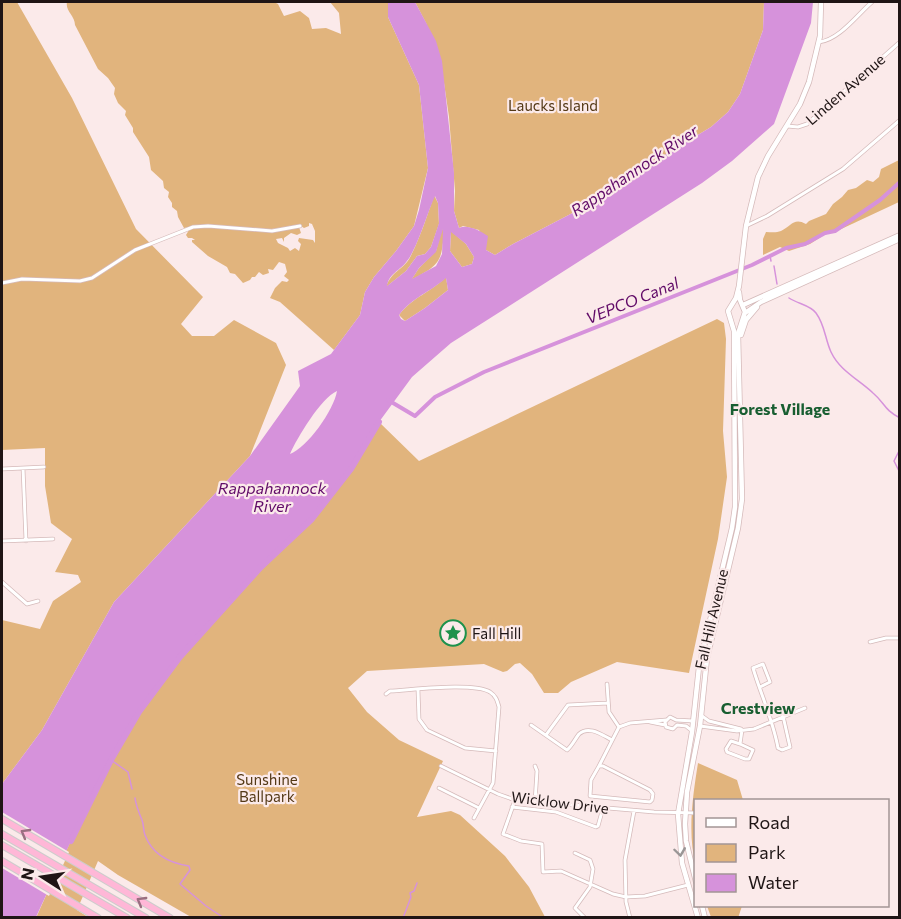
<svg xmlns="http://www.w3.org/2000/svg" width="901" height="919" font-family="Commissioner,sans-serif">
	<rect width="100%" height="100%" fill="#fbeaea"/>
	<!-- green -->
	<path fill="#e1b47d" d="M2,2H17L72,98L136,229L203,297L181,324L192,336H214L234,320L276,343L286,365L250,456L114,602L42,730L2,784V620L40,629L53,601L81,582L78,575L55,572L72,539L51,523L45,486V448L2,450Z
		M67,2H274L278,4L284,16L300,11L309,18L312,29L326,28L341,34L339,13L330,2H388V17L419,85L428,168L414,226L396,251L374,277L365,292L360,315L334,350L280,302L270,298L275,288L282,281L287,282L289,280L284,276L287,272L285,264L279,262L273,270L268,269L269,273L263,275L259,272L255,277H252L250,280L243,283L235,274L230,273L227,267L208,256L192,242V240H195L192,238H188L186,235L189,230L199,227L271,231L299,227L301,233L297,235L291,233L284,238V242L282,238L276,239L278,243L288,248L290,251L295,248L299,251L301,244L298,241L299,238L313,240L315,243V231L312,224L309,223V226L304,228L301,226L262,230L202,225L184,228L178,217L177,211L172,207V203L168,197L169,192L164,188L163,181L151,170L149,157L133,132V128L125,115L126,111L118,103L114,94L115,88L108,78L98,69L75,25C75,16 65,11 67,2Z
		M415,2H764L763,30L740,94L728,112L711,127L635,173L609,194L513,244L495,255L486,250L479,230L463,226L459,228L454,211L455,191L449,117L444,83L426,23Z
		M899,160V202L837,231L824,235L810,244L789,251L780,247L763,255V239L766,232C771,232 776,233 781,231C791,226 794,217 806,224L809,221L826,214L833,204L842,197L848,190L856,188L867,180L873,182L879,177L881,169Z
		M434,195L438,203L439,224L431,247L425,254L417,256L406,271L386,287C390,274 399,271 407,262C415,252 430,209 434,195Z
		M442,229L444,230C442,262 440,265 411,280L419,268L436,251Z
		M451,231L466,244L474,257L472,264L462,267L450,251Z
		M446,277L448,290L425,308L405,321L399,315C414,296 430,293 446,277Z
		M717,319L724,323L726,339L723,431L727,477L718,539L689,673L617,662L571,682L558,693H544L532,674L520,663L515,664L507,671L503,672L484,664L367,671L348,688L367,712L399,740L443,761L417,817L451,811L460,815L505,856L529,887L545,917H191L118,875L98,861L77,910L88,917L36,918C77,827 116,733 180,657C206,626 234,594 263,566C279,550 297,536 312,519C338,490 359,456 379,422L419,461Z
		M698,763L737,780L743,800H696V865C687,835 693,794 698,763Z
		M707,906H742L738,918L711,917Z"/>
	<!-- water -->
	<path fill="#d692db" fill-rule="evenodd" d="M388,2H415L436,41L442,61L454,173V211L459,228C468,224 480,231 488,236L486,250L495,255L513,244L609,194L635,173L711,127L728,112L740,94L763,30L764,2H813L811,23L774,124L732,161L702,183L451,343L412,377L379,422L351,469L312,519L261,567L180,657L139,712L111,760L71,841L36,917L2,918V784L42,730L114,602L250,456L300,386L298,371L331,354L360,315L365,292L374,277L396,251L414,226L419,210L428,168L419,85L388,17ZM435,196L438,203L439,223L431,247L425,254L417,256L406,271L387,286C389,273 400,271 407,261C417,249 428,211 435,196ZM443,229L442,254L436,266L412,279L419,268L436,252ZM451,232L466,244L474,257L472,264L462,267L450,251ZM446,278L448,290L425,308L405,321L401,319L399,315C414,296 429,293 446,278ZM337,391C334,410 307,448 290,454C297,438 321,398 337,391Z"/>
	<!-- pier -->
	<path fill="#fbeaea" d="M2,812L69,852L49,896L2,868Z"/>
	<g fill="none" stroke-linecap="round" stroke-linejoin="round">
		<!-- stream -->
		<path stroke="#d692db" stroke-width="1.5" d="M770,256L771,261
			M774,266L777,284
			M789,298C798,304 810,305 816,313C825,325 825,339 831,352C840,371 858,379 873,393C885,403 884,410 900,418
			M900,449L894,461L900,473
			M111,760L128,772L132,789
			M135,798C136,806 139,813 142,820C144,825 143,830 145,835C152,854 169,863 189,866L190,870L180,884L206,906L224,918
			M403,918L411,897L410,893L414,891L417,883"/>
		<!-- canal -->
		<path stroke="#d692db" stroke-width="4" d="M388,400L415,416L435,397L484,372L752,265L786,248L805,244L825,233L835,231L880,200L900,182"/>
		<!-- river -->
		<path stroke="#d692db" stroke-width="6" d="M71,841L111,760L139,712L180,657L261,567L312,519L351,469L379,422"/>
		<!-- street casing -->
		<g stroke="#d5baba" stroke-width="4.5">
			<path id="street" d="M819,42C839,40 857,15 872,2
				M787,126L798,127L807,124L900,42
				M746,226L767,216L843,169L900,120
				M2,283L22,279L80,281L92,278L135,250L193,227L208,226L272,231L300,226
				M23,468L26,541
				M2,469L44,467
				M2,541L53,539
				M2,582L27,604L38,601
				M870,642L886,638H900
				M607,684L609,712L619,727
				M760,687L770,682L763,664L753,668C761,695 773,720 778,748L782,750L790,747L783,716
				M418,690L419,719L427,730L465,748L496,751
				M386,694L390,691C412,690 473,682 490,692C496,696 497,700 499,707L493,783L474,818
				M702,716L709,721L741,729
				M650,722L665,725
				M531,725L567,750C572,746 575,739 579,734C589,725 602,735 612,740
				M700,726L737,731L754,729L805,708
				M691,730L686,726L677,725L673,729L666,727L665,722L670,717L676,720L693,721
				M546,735L568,705L608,703
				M740,744L731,741L726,749L727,752L745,759H749L753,750L740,744L742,730
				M441,766L498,794L515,800L654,812L696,813
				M535,766L537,771L535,802
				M599,766H603L650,790L653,794L652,800L650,802L590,796L591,780Z
				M599,766L619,727L630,723L666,720
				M439,788L479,808
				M515,800L503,834L521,841L542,844L543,872L561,871L613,894L626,897L645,896L688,885
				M512,807L556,812L596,827L598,826L603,808
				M575,853L590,860L593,869L590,887L575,908L585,918
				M630,918L626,902L625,860L634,811"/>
		</g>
		<!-- secondary casing -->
		<g stroke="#d5baba" stroke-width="6">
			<path id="secondary" d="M743,305L900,235
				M745,313L761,302L900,239
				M741,335L746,320L757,307
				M696,882L686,841L685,824L687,792L700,726L707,658L738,528L742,499L738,334L745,312L740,300L739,292
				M702,906L705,918
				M698,918L682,863L678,814L692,732L699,667L732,528L735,507L734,331L728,311L736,298L739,286L746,226L758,177L768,156L800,104L809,82L820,36L821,2"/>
		</g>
		<!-- highway casing -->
		<g stroke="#cecccc" stroke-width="8">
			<path id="highway" d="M2,819L170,918
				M2,834L146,918
				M2,845L127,918
				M2,861L98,918"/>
		</g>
		<!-- street -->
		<use href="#street" stroke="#fff" stroke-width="3"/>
		<!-- secondary -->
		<use href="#secondary" stroke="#fff" stroke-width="4.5"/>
		<!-- highway -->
		<use href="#highway" stroke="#ffb7d7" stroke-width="6"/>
	</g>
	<!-- one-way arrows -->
	<defs><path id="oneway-chevron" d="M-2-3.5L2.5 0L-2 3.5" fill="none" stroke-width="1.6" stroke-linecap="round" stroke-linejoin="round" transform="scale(1.5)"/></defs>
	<g stroke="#9a6e80">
		<use href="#oneway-chevron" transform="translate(25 833) rotate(-150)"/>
		<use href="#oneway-chevron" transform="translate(141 901) rotate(-150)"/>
	</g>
	<use stroke="#9a9696" href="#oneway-chevron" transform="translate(680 852) rotate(82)"/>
	<!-- icons -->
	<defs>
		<g id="sight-ring" transform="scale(1.35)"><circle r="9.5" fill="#fbeaea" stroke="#1e924c" stroke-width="1.5"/><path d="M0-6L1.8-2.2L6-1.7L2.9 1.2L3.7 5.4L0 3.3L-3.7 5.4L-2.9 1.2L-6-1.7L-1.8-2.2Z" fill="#1e924c"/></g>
	</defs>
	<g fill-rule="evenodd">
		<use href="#sight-ring" x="453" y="633"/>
	</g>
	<g text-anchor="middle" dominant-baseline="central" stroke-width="4.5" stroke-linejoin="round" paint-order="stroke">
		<!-- street labels -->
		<g font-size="15" fill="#1f1515" stroke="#fbeaea">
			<text transform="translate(845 89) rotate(-41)">Linden Avenue</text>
			<text transform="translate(711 619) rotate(-77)">Fall Hill Avenue</text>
			<text transform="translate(560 802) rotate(7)">Wicklow Drive</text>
		</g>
		<!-- park labels -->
		<g font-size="15" fill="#543916" stroke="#fbeaea">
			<text x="553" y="105">Laucks Island</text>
			<text x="267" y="779">Sunshine<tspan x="267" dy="17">Ballpark</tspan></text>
		</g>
		<!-- poi labels -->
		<g font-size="15" fill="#1f1515" stroke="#fbeaea" text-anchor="start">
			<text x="472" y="633">Fall Hill</text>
		</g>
		<!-- water labels -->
		<g font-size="16" font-style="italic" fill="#610b68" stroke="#fbeaea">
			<text transform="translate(634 170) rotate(-34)">Rappahannock River</text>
			<text transform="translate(632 300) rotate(-22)">VEPCO Canal</text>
			<text x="272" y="487">Rappahannock<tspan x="272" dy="18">River</tspan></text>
		</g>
		<!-- neighbourhood labels -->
		<g font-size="16" font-weight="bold" fill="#185e31" stroke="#fbeaea">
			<text x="780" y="408">Forest Village</text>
			<text x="758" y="707">Crestview</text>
		</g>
	</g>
	<!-- border -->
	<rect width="901" height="919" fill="none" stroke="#1f1515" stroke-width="6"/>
	<!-- legend -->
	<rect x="694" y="799" width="195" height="108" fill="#fbeaea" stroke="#a39595" stroke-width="1.5"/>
	<rect x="706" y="818" width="30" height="9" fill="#ffffff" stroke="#a39595" stroke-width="1.5"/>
	<text x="748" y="829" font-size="18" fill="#1f1515">Road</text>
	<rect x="706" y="844" width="30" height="18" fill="#e1b47d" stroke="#a39595" stroke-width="1.5"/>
	<text x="748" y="859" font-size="18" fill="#1f1515">Park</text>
	<rect x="706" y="874" width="30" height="18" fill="#d692db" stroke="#a39595" stroke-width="1.5"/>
	<text x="748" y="889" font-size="18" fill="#1f1515">Water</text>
	<!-- north arrow -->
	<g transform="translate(42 877) rotate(282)" stroke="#fbeaea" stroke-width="4.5" paint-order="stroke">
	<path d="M0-4.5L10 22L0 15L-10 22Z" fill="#1f1515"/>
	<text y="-9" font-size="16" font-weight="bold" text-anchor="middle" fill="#1f1515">N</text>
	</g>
</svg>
